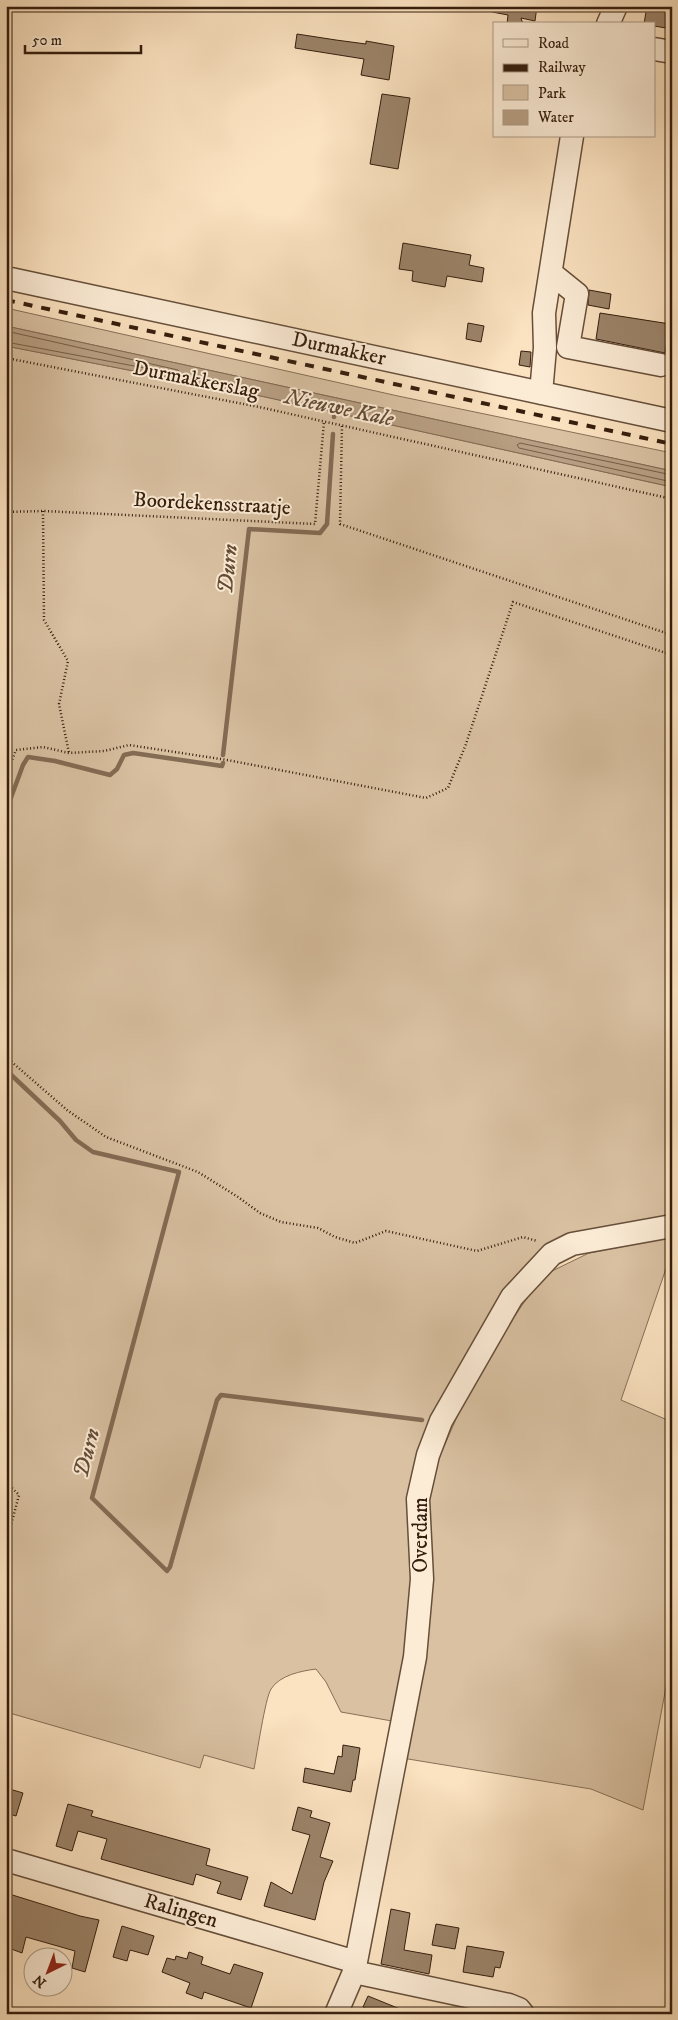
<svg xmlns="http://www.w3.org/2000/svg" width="678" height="2020" font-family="'IM FELL DW Pica',serif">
	<rect width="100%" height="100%" fill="#fbe2c0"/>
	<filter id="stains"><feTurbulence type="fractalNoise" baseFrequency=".004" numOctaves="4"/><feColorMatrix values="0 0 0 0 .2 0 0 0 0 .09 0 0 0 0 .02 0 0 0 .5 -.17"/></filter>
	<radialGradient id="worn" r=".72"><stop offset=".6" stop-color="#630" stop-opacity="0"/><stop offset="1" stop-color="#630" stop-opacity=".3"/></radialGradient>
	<!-- green -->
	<path fill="#d9c1a2" stroke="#877058" d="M6,308L398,396L672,453V471L6,326Z
		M6,346L261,396L672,487V1219L551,1246L431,1421L419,1448L411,1619L392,1721L341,1712L326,1682L316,1669C301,1671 280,1675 271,1689C265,1699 257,1754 254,1769L204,1755L200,1768L6,1712Z
		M672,1237V1251L621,1400L672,1422V1655L643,1810L591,1789L402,1758L426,1517L435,1467L467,1394L490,1352L536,1285L550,1272L589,1253Z"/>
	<!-- water -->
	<path fill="#b89f83" stroke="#846b54" d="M6,326L672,471V487L261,396L6,346Z"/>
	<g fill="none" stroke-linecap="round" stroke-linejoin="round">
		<!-- shore -->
		<path stroke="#765e48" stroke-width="1" d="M6,331L178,370L180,372L177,374L6,342
			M672,475L520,443L517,445L519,448L672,482"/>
		<!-- stream -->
		<path stroke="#846b54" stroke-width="4.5" d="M334,417L335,406
			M223,755L249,529L320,533L327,524L333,434
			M6,811L23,765L28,757L55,761L110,775L117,769L124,755L133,753L222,766L223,763
			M6,1070L60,1121L76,1140L93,1152L179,1172L92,1498L167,1571L170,1567L217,1400L221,1395L422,1420"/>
	</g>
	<!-- building -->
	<path fill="#9c846a" stroke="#351e0d" d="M493,6H537L535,21L521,18L523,24H507L508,15L492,12Z
		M647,6H672V29L654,26V24H644Z
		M297,34L336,40L366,44V41L394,46L389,80L361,75L364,59L295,48Z
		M382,94L410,98L398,169L370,164Z
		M403,243L471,255L469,265L484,268L482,282L447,276L445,287L412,281L413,271L399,269Z
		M589,290L611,294L609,309L588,305Z
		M600,313L670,324L665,353L596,339Z
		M468,323L484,326L481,342L466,339Z
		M521,351L531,352L530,367L519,365Z
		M343,1745L360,1748L355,1780H353L351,1792L303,1782L305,1768L334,1774L338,1756L342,1757Z
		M6,1788L23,1793L16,1816L6,1813Z
		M68,1804L93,1811L91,1816L210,1849L206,1865L248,1877L241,1900L217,1893L221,1882L196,1874L193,1885L101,1859L107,1839L78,1831L72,1851L56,1846Z
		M298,1807L312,1811L310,1817L330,1823L320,1857L333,1861L324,1882L315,1920L264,1906L271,1882L292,1894L310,1835L292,1830Z
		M6,1893L80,1916L99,1920L85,1972L72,1968L75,1951L26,1937L22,1953L6,1947V1934L11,1919L6,1918Z
		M391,1909L410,1913L404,1950L432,1955L429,1974L381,1964Z
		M436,1924L459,1928L455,1949L432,1945Z
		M122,1926L154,1936L148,1955L130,1950L127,1961L113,1957Z
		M467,1946L504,1952L500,1968L495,1967L493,1977L463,1972Z
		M189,1952L203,1957L201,1964L230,1974L234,1964L263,1973L251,2008L204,1992L202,1999L186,1993L190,1983L162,1972L167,1958L175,1960L176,1956L187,1959Z
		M368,1996L410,2013V2014H378L363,2007Z"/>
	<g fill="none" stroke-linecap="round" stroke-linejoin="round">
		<!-- minor casing -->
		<g stroke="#664f3a" stroke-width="25">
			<path id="minor" d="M608,24L616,6
				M654,49L672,52
				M551,273L577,294L568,347L661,365
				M6,278L672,421
				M541,393L545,348L544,313L572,136
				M6,1860L356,1962
				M354,1972L509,2005L519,2009L523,2014
				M336,2014L354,1972L415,1657L422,1579L418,1499L428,1455L441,1421L512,1297L552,1254L572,1244L672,1226"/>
		</g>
		<!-- path -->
		<path stroke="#351e0d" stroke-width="2.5" stroke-dasharray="1 2.5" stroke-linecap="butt" d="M6,358L259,407L672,499
			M342,426L340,524L672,635
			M43,511L44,620L68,661L59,704L69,753
			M6,512L43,511L315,524L324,422
			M6,776L16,750L43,747L69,753L104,751L129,745L227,760L426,798L448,788L466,744L513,602L672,655
			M6,1057L67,1110L106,1137L198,1172L238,1197L260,1213L281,1222L318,1228L335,1237L355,1243L386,1231L477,1251L523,1237L537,1241
			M6,1485L10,1486L19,1495L6,1544
			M540,2010L578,2014"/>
		<!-- minor -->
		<use href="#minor" stroke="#fcecd6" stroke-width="22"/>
		<!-- rail -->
		<path stroke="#351e0d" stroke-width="4" stroke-dasharray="9 9" stroke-linecap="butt" d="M6,300L672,444"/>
	</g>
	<g text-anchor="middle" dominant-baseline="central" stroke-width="4" stroke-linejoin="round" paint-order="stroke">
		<!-- street labels -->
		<g font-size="21" fill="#351e0d" stroke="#fcecd6">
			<text transform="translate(339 349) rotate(12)">Durmakker</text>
			<text transform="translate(196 380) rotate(11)">Durmakkerslag</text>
			<text transform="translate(212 504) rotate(3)">Boordekensstraatje</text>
			<text transform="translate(421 1535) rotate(-90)">Overdam</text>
			<text transform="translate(181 1911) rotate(16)">Ralingen</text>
		</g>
		<!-- water labels -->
		<g font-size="22" font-style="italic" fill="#634b36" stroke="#fcecd6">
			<text transform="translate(339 408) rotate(12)">Nieuwe Kale</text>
			<text transform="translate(228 569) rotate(-84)">Durn</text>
			<text transform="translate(87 1453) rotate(-75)">Durn</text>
		</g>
	</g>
	<!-- margin -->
	<rect width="678" height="2020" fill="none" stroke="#fbe2c0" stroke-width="25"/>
	<rect x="8" y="8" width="663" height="2005" fill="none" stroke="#351e0d" stroke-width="2.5"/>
	<rect x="12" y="12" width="653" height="1995" fill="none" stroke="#351e0d"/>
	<!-- legend -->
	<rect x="493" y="22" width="162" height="115" fill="#fcecd6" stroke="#ac9a86"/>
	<rect x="503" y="39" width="25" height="8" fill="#fcecd6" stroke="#ac9a86"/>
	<text x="538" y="48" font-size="15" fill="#351e0d">Road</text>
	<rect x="503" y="64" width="25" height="8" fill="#351e0d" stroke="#ac9a86"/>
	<text x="538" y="72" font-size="15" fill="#351e0d">Railway</text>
	<rect x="503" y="85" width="25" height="15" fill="#d9c1a2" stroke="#ac9a86"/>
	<text x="538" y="98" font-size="15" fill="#351e0d">Park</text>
	<rect x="503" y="110" width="25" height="15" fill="#b89f83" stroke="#ac9a86"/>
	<text x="538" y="122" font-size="15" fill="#351e0d">Water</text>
	<!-- north arrow -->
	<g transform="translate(48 1972) rotate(222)"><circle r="24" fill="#fcecd6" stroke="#ac9a86"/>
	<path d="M0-4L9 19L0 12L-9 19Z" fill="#8f2418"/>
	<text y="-8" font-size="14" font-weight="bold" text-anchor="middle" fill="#351e0d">N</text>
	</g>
	<!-- scale -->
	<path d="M25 45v8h116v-8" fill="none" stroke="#351e0d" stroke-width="2.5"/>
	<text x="32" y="45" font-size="15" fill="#351e0d" stroke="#fcecd6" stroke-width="4" paint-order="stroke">50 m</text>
	<rect width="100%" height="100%" filter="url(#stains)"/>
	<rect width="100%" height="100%" fill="url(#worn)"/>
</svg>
